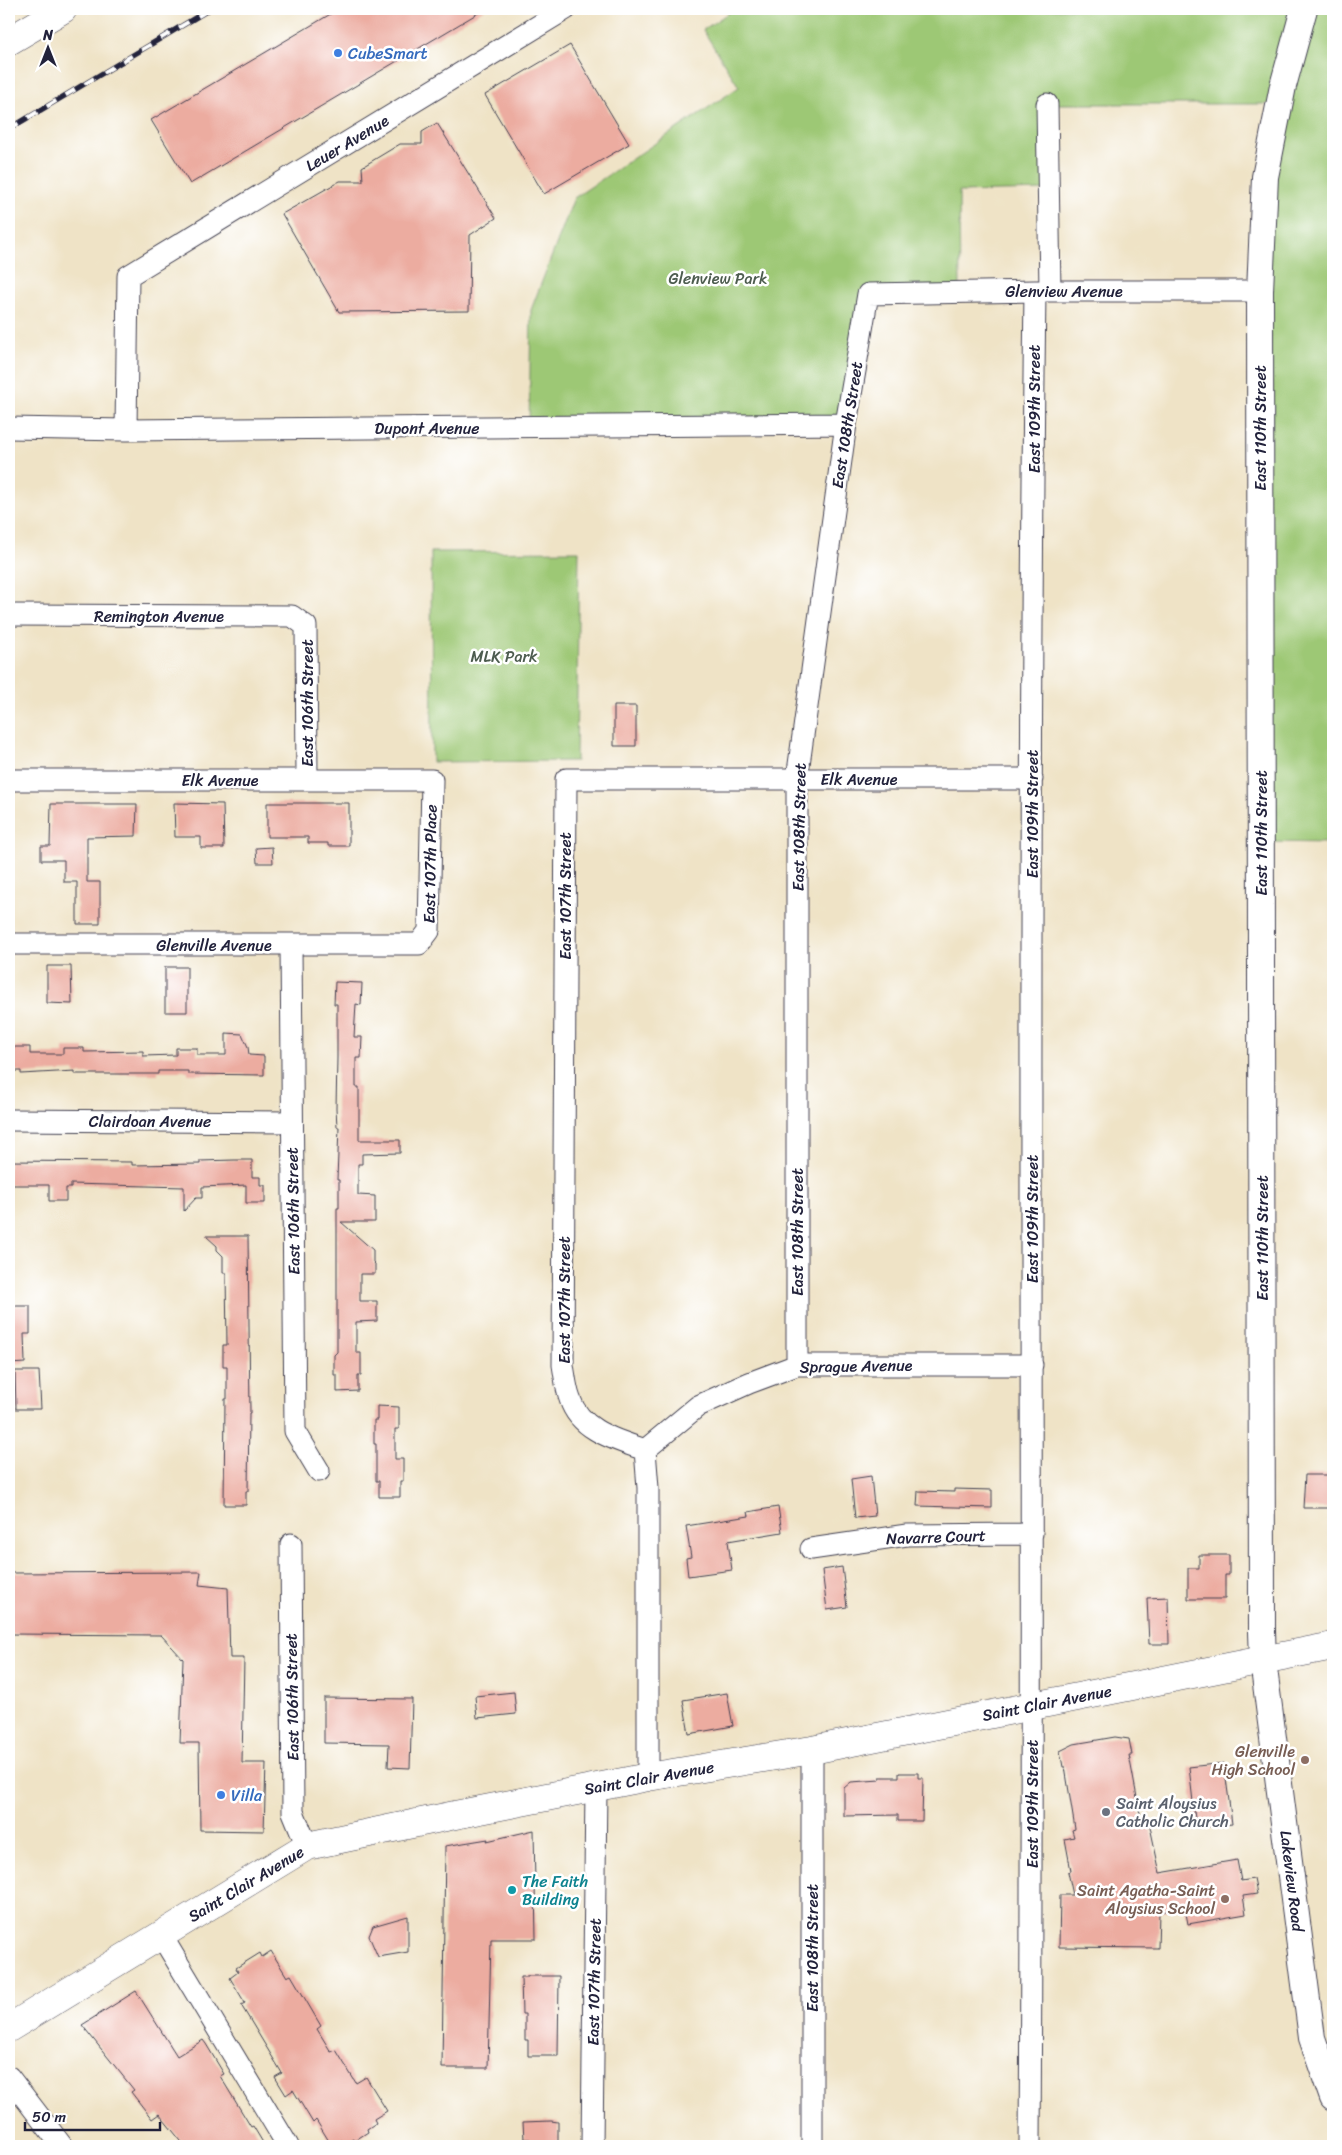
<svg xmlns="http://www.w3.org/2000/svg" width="1342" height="2155" font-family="Sriracha,sans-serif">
	<rect width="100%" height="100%" fill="#fff"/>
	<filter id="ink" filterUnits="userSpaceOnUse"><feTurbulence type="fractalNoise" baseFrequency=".02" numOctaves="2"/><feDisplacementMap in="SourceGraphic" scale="10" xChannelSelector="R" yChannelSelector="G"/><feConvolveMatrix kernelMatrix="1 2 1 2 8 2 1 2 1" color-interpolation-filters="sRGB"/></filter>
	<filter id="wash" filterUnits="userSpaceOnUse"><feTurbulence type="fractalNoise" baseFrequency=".0096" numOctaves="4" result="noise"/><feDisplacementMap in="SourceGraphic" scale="20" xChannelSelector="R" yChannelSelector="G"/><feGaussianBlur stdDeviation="1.12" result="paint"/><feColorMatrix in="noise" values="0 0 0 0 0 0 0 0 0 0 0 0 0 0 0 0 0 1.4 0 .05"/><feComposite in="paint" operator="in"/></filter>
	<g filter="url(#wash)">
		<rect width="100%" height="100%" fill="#efe3c6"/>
		<!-- green -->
		<path fill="#9dc875" stroke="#607558" d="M734,9H1333V843L1261,842L1260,291L1279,104H1047L1048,190L959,192L960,292L867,295L846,424L529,427L531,310L574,198L739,87L703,30Z
			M579,551L576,761L432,762L431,552Z"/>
		<g id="blocks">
			<!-- building -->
			<path fill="#ecaca0" d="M339,9H485L190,184L151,120Z
				M570,45L629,144L544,194L485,95Z
				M437,123L496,218L470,235L469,311L339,312L282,214L340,181H363L362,167L400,144H422V132Z
				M614,706H636V746H614Z
				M174,803L223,804L224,848H201V837H175Z
				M267,803H349V846H328V843H308V837H267Z
				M51,804H137L136,836L87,837V882H100V924H77V882H64V860H41V846H50Z
				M272,847L273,863H257L256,848Z
				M47,966H71L72,1004L47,1003Z
				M165,967H187V1012H165Z
				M335,982L362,983L361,1005L356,1004L354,1037H362L361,1058H356V1087H359V1140H400V1153L362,1154V1164H358V1195L375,1196V1222H341L373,1250V1262L375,1264V1274H360V1301H377V1321L356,1322V1353H361V1375H358V1391L337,1392V1375H334V1355L337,1352V1208H339V1180H337L339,1127H337L336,1108L337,1058V1004H334Z
				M226,1033L242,1034L248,1047L249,1055L264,1056V1075L188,1074V1071H158V1074H75V1071L21,1074V1071H9V1047H30V1054H63V1048H84V1052L143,1051V1056L176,1055V1048H197V1055H226Z
				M234,1160H252V1177H260V1185H265V1203H246V1185L202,1187V1198H196L184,1211V1187L71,1184V1188H66V1201H49V1185H9V1161L132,1162V1165L200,1164V1161Z
				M206,1236H248L250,1413H249L248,1491H246V1505H224L225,1399H227V1366H223V1345H227L226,1273H223V1256L217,1250V1246Z
				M9,1306H30V1334H24L25,1363L9,1364Z
				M15,1371H39L41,1409H16Z
				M377,1406L399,1407V1429H395V1459H403V1481H400V1497H379V1481H376V1444H374V1420H377Z
				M1305,1475H1333V1508H1303Z
				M871,1476L875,1516L855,1518L851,1479Z
				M954,1489L992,1490V1508L917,1506L918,1491L954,1492Z
				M778,1507L782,1532L728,1541L732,1570L688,1576L686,1558L691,1557L686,1526L749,1516L748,1512Z
				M1199,1555H1229V1575H1225V1599H1188V1568H1199Z
				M842,1567L847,1607L827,1610L822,1570Z
				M201,1572L199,1585L228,1588L230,1658H244L242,1763H266L264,1831L200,1830L199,1743H180L183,1659L161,1635L9,1634V1573Z
				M1168,1597L1169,1644H1149L1147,1598Z
				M514,1692L516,1714L477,1718L475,1696Z
				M727,1693L733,1726L689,1734L683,1700Z
				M324,1698L412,1699L410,1768L388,1767L389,1744L324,1743Z
				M1115,1737L1129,1739L1132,1755H1129L1142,1824L1149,1822L1160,1873L1237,1860L1241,1881L1254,1879L1257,1894L1243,1896L1246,1914L1188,1924L1185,1908L1159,1912L1158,1948L1059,1947L1060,1895H1073L1068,1872L1071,1871L1065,1839L1074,1837L1072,1830L1075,1829L1065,1767H1063L1060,1751L1074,1744Z
				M1224,1763L1232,1824L1196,1828L1189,1767Z
				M899,1773H918V1778H923L922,1821H898V1815L844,1816V1788L851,1782L880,1780V1777H899Z
				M534,1830L536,1939H491L488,2068H442L445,1846L488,1839L487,1841Z
				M408,1916V1952L378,1957L369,1936L373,1926Z
				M271,1951L287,1977L291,1975L321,2026L317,2029L331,2052L336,2050L356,2083L366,2077L387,2111L374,2119L376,2123L367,2129L368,2132L354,2141L353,2139L345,2144L342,2140L332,2146L316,2120L313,2123L293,2090L286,2095L275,2077L282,2073L241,2005L245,2003L230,1978L238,1972L236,1968L260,1953L262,1957Z
				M528,1976H559L558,2056H528V2040H525V2014H522L521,1977H528Z
				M136,1991L177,2056L203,2040L206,2044L224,2074L220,2076L251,2127L253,2126L265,2146H185L159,2114L152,2119L131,2092L134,2090L82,2025Z
				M551,2121L558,2122V2142L530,2144V2139H524L523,2122Z"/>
		</g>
	</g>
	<g filter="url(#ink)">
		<use href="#blocks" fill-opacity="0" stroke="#413f50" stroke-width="1"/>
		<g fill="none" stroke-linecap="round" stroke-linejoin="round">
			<!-- minor casing -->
			<g stroke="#413f50" stroke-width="23">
				<path id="minor" d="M1047,104L1050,291
					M9,428L126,430L846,424
					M126,430L128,276L566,9
					M9,615L292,616L306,626L307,780
					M9,780H432L429,931L419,944H9
					M291,945L295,1431L319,1471
					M9,1120L292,1122
					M797,1365V779L846,424L868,294L1035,291H1260
					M645,1450C617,1440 580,1431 570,1399C566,1389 565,1376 563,1365L566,779H1032
					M645,1450L698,1406L749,1383L797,1365H1032
					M645,1450L648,1488V1777
					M291,1544L293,1812L307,1846
					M811,1549L907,1535L1032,1534
					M812,1750V2146
					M161,1935L288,2146
					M9,2077L62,2146
					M592,2146L596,1788
					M1030,2146C1034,1528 1027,909 1035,291"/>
			</g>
			<!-- tertiary casing -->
			<g stroke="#413f50" stroke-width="28">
				<path id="tertiary" d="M1304,9L1283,86L1265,177L1260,291L1262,1631L1263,1661L1312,2038L1333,2098"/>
			</g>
			<!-- secondary casing -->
			<g stroke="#413f50" stroke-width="29">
				<path id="secondary" d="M9,2028L307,1846L455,1815L648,1777L812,1750L1333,1646"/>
			</g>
			<!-- motorway casing -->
			<g stroke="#413f50" stroke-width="29">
				<path id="motorway" d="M9,41L63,9"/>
			</g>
			<!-- minor -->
			<use href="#minor" stroke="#fff" stroke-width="21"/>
			<!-- tertiary -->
			<use href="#tertiary" stroke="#fff" stroke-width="26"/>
			<!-- secondary -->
			<use href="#secondary" stroke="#fff" stroke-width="28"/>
			<!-- motorway -->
			<use href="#motorway" stroke="#fff" stroke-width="28"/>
			<!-- rail casing -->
			<g stroke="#22223b" stroke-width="5.5">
				<path id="rail" d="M9,129L210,9"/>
			</g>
			<!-- rail -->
			<use href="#rail" stroke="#fff" stroke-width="4" stroke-dasharray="11" stroke-linecap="butt"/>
		</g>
	</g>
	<!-- markers -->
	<g fill="#3f7fe0" stroke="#fff" stroke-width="2">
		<circle cx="338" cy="53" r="5"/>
		<circle cx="221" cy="1795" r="5"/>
	</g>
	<g fill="#8d6e63" stroke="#fff" stroke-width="2">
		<circle cx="1305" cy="1760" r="5"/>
		<circle cx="1225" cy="1899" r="5"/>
	</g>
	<circle fill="#6b7280" stroke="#fff" stroke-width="2" cx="1106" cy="1812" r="5"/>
	<circle fill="#0f9aa8" stroke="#fff" stroke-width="2" cx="512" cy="1890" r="5"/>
	<g text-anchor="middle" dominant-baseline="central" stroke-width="5" stroke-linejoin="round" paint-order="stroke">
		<!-- shop labels -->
		<g font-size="16" fill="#366cbe" stroke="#fff" text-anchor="start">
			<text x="348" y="53">CubeSmart</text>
			<text x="231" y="1795">Villa</text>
		</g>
		<!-- street labels -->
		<g font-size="16" fill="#22223b" stroke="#fff">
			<text transform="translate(347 143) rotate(-31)">Leuer Avenue</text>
			<text x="1064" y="291">Glenview Avenue</text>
			<text transform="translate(1034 409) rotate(-90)">East 109th Street</text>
			<text transform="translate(847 425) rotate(-81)">East 108th Street</text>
			<text x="427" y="428">Dupont Avenue</text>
			<text transform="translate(1260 428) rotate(-90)">East 110th Street</text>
			<text x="159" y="616">Remington Avenue</text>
			<text transform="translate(307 703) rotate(-90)">East 106th Street</text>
			<text x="859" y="779">Elk Avenue</text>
			<text x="220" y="780">Elk Avenue</text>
			<text transform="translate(1032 814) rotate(-90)">East 109th Street</text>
			<text transform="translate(799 827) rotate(-89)">East 108th Street</text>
			<text transform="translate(1261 833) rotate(-90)">East 110th Street</text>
			<text transform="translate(430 864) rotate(-89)">East 107th Place</text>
			<text transform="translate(565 896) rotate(-90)">East 107th Street</text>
			<text x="214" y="945">Glenville Avenue</text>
			<text x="150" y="1121">Clairdoan Avenue</text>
			<text transform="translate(293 1211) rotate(-91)">East 106th Street</text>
			<text transform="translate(1032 1219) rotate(-90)">East 109th Street</text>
			<text transform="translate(797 1232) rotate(-90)">East 108th Street</text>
			<text transform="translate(1262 1238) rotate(-90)">East 110th Street</text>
			<text transform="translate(564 1300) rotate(-90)">East 107th Street</text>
			<text transform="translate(856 1366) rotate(-1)">Sprague Avenue</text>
			<text transform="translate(936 1537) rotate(-2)">Navarre Court</text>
			<text transform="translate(292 1697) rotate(-91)">East 106th Street</text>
			<text transform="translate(1047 1703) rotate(-11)">Saint Clair Avenue</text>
			<text transform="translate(649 1778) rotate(-10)">Saint Clair Avenue</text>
			<text transform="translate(1032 1804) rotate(-90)">East 109th Street</text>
			<text transform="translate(1292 1881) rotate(83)">Lakeview Road</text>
			<text transform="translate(246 1884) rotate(-31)">Saint Clair Avenue</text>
			<text transform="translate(812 1948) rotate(-90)">East 108th Street</text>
			<text transform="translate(594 1982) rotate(-89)">East 107th Street</text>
		</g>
		<!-- park labels -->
		<g font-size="16" fill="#4d5c4f" stroke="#fff">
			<text x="718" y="278">Glenview Park</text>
			<text x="504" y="656">MLK Park</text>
		</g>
		<!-- education labels -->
		<g font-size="16" fill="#785e54" stroke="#fff" text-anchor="end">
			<text x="1295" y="1751">Glenville<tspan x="1295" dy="18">High School</tspan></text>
			<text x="1215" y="1890">Saint Agatha-Saint<tspan x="1215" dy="18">Aloysius School</tspan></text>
		</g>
		<!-- worship labels -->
		<g font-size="16" fill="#5b616d" stroke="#fff" text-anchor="start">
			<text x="1116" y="1803">Saint Aloysius<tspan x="1116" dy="18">Catholic Church</tspan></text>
		</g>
		<!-- culture labels -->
		<g font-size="16" fill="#0d838f" stroke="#fff" text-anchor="start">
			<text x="522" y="1881">The Faith<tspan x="522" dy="18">Building</tspan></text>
		</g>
	</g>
	<!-- margin -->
	<rect width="1342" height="2155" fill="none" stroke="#fff" stroke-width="30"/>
	<!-- north arrow -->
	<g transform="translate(48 48)" stroke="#ffffff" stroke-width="4" paint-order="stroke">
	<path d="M0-4L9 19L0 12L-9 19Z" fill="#22223b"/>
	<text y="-8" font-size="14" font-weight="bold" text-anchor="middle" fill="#22223b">N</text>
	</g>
	<!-- scale -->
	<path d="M25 2122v8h135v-8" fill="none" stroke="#22223b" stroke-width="2.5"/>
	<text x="32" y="2122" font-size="15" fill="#22223b" stroke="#ffffff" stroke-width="4" paint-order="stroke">50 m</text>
</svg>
